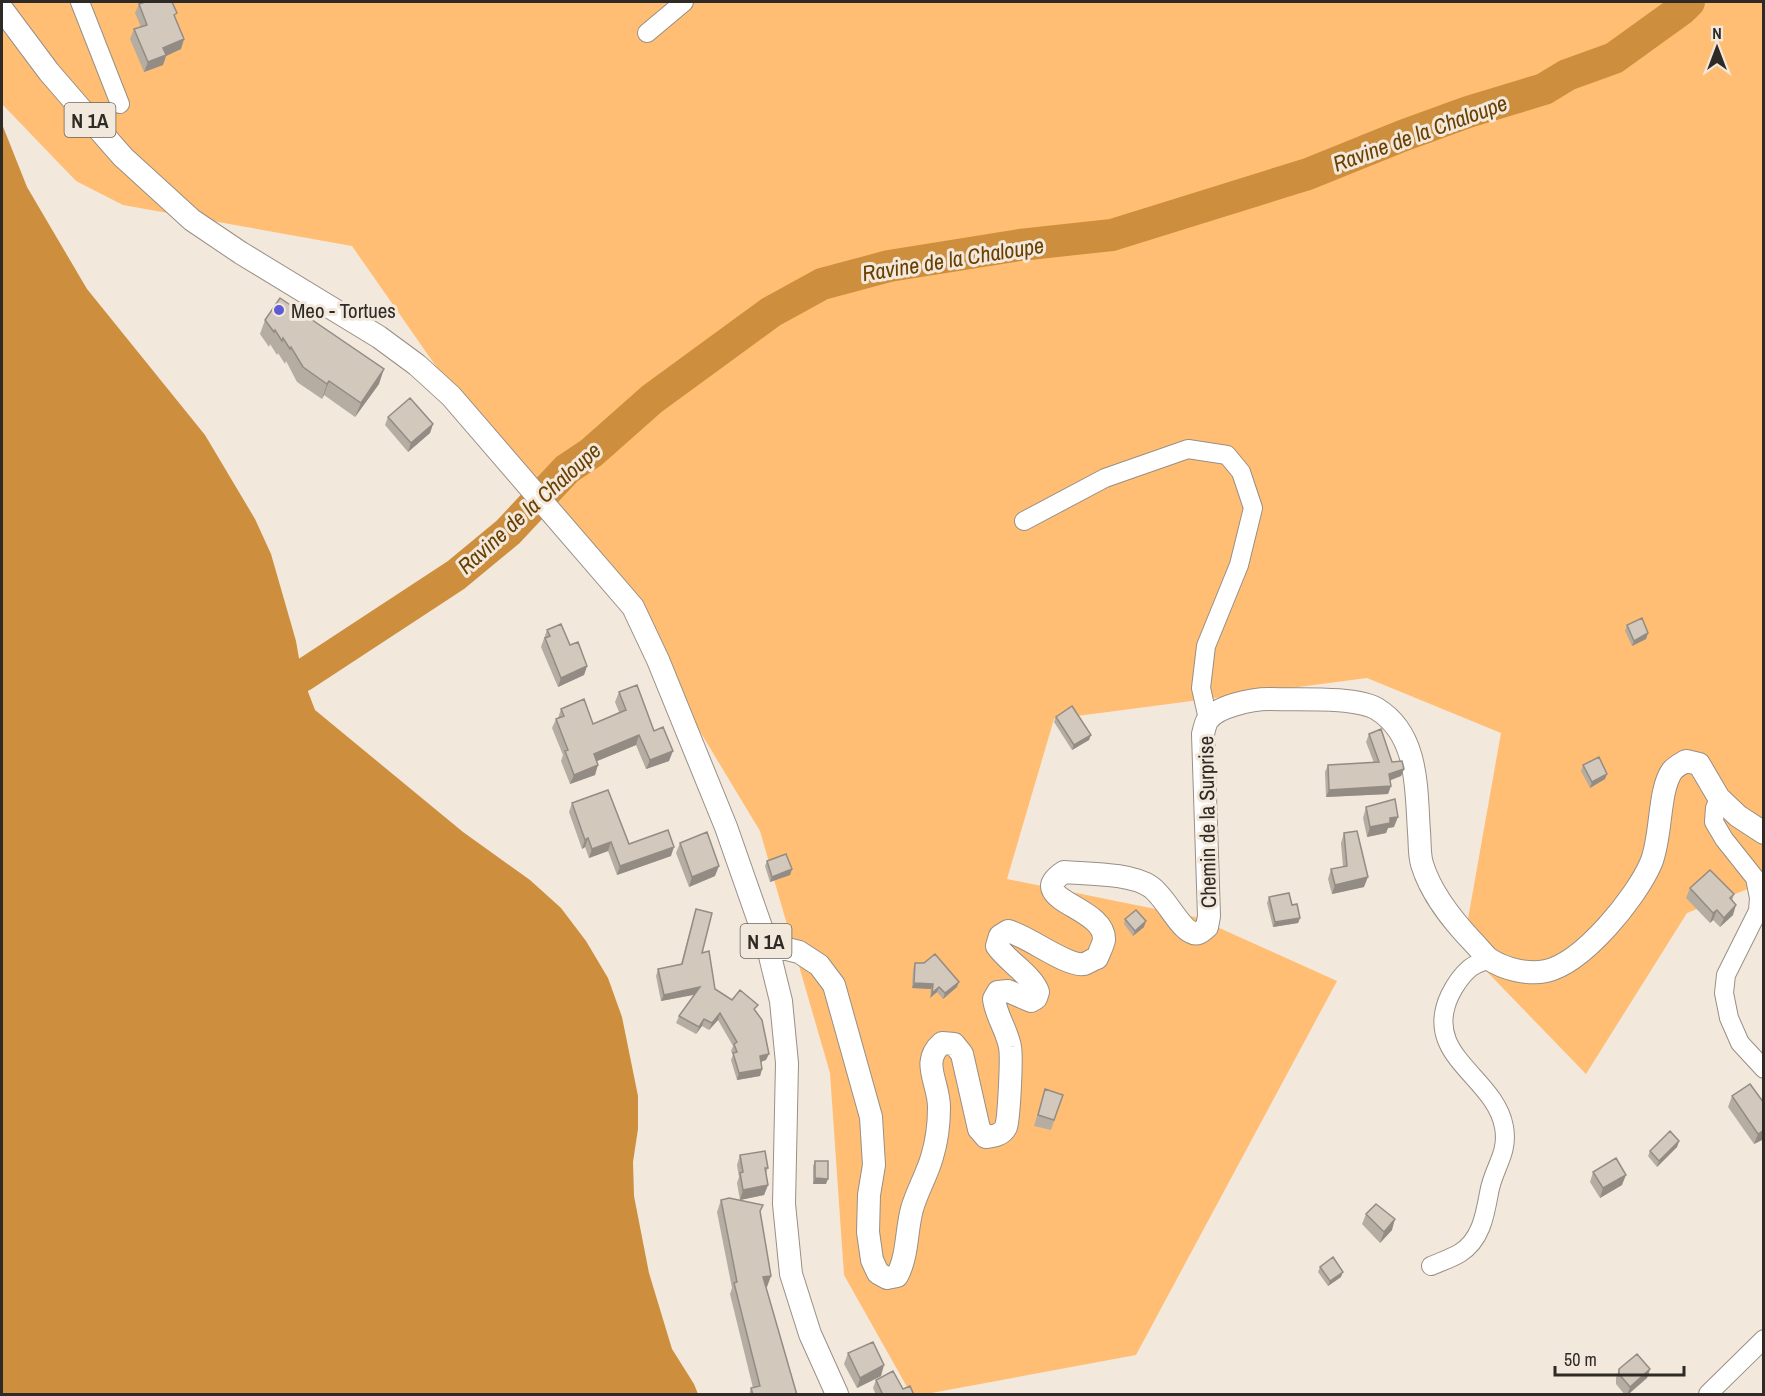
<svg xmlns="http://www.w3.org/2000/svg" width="1765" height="1396" font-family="'Archivo Narrow',sans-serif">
	<rect width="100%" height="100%" fill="#f3e8dc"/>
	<!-- green -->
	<path fill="#ffbe73" d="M2,2H1763V883L1687,913L1586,1074L1463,947L1501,733L1367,678L1054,719L1007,879L1195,917L1337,981L1136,1355L926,1394H911L844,1275L830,1073L760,831L625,607L440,372L352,246L123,205L76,181L2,104Z"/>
	<!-- water -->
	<path fill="#cd8e3d" d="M2,124L27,187L87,289L205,435L255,519L271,554L296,641L302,676L315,710L463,832L530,880L561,908L586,941L608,978L622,1017L638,1096V1129L633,1162L634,1196L649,1273L672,1349L694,1384L698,1394H2Z"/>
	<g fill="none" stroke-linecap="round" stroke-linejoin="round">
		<!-- river -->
		<path stroke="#cd8e3d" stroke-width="32" d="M302,676L456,575L508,532L567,469L591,453L652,399L771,312L822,284L889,266L1020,245L1112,235L1308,174L1402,136L1468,112L1544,89L1567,75L1614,58L1682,9L1689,2"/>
		<!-- minor casing -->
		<g stroke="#998f84" stroke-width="20">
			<path id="minor" d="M80,2L120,104
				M647,33L684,2
				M1024,521L1105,478L1188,449L1227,455L1241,472L1253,508L1239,565L1206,646L1201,688L1208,719
				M1719,798L1715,808L1714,822L1724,839L1755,878L1759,898L1758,911L1726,975L1724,993L1729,1018L1740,1043L1764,1069
				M1431,1266C1440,1262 1452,1258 1460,1253C1481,1240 1485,1215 1489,1193C1493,1168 1509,1154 1504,1127C1495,1076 1421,1056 1450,995C1454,987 1462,975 1469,969C1474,964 1483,962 1489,959
				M1708,1394L1764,1339"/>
		</g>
		<!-- major casing -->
		<g stroke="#998f84" stroke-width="24">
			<path id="major" d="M2,9L49,72L87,116L123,157L192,220L241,253L379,337L417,365L451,396L633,607L658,660L726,827L767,944L781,1001L787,1063L784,1204L791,1274L810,1334L837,1394
				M767,944L799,952L819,965L834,985L871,1117L874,1165L869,1195L868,1232L872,1260L878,1273L887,1278L897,1276C908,1256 906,1231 912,1209C917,1191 927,1175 932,1157C937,1141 939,1124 939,1107C939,1082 920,1062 942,1043L954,1044L962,1054L979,1129L986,1137C994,1136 1002,1135 1006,1127C1009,1118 1012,1057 1010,1047C1007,1030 996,1016 994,999L998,992L1008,991L1031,1001L1036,998L1038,992C1033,976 1007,961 997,946L1000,936L1008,931C1028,936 1067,967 1084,964C1088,963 1093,959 1097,958C1099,953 1103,945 1104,940C1106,906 1022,900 1064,872C1088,874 1131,873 1151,887C1165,897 1179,927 1191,932C1198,936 1202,931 1207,927L1209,916L1203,734C1204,730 1205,725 1207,721C1216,706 1253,699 1269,699C1296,700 1355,696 1377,709C1419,735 1416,789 1419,832C1420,842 1419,854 1422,864C1431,894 1452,920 1474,943C1479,948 1484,955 1489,959C1504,969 1528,975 1546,971C1583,963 1636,898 1651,863C1662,837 1658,791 1672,771C1675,767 1681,764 1686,761L1699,764L1719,798L1738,816L1764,833"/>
		</g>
		<!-- minor -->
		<use href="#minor" stroke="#fff" stroke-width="18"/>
		<!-- major -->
		<use href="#major" stroke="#fff" stroke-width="22"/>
	</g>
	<!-- wall -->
	<path fill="#b5aca2" d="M139,4L175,18L184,39L181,49L166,56L163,65L144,72L130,39L134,29L141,27L135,13Z
		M265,320L379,384L355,417L324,395L322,399L297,382L286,361L285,364L278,353L277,355L270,344L269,347L260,334Z
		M388,417L433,424L430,433L408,452L385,425Z
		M1627,625L1648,633L1646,639L1632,646L1625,631Z
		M547,630L570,645L587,666L584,675L558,687L541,647Z
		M619,692L654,731L669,761L646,769L636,745L597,761L595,775L570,784L561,761L563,755L552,728L556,719L558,718L561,709L593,724L619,712L615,702Z
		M1056,717L1089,740L1072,750L1054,722Z
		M1369,734L1392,762L1404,769L1401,776L1390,780L1391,786L1388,794L1326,797L1325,772L1328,765L1374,763L1366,742Z
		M1583,765L1605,779L1590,788L1581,771Z
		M572,803L629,844L671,856L617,875L608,851L589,858L585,847L582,849L569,812Z
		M1366,807L1394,827L1388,828L1386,833L1367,837L1363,818Z
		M1344,833L1364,887L1332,894L1328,879L1331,869L1343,867L1341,843Z
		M680,843L715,876L689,887L676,853Z
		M767,861L792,869L790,875L770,882L765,866Z
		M1690,888L1734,894L1732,901L1733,915L1720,927L1713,920L1710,923L1686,898Z
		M1269,897L1292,905L1300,918L1298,923L1273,927L1267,903Z
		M696,909L702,953L715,989L732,1000L756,1011L766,1060L761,1062L762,1069L760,1076L737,1080L731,1060L733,1055L731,1051L733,1046L718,1020L709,1030L702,1026L696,1034L676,1023L679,1016L694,995L661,1001L656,976L658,969L681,964Z
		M1125,919L1144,927L1133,936L1124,924Z
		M915,963L957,987L943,999L937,992L930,998L931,989L912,988L913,969Z
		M1045,1089L1063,1095L1051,1130L1034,1126Z
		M1732,1096L1764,1103V1139L1754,1144L1728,1107Z
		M1679,1141L1677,1147L1657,1167L1648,1156L1650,1151Z
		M740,1155L768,1168L766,1173L768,1185L764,1195L740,1200L737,1183L739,1177L737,1165Z
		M815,1161L826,1184H813V1166Z
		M1593,1172L1622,1185L1600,1198L1590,1182Z
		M721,1200L763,1205L760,1213L771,1276L766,1287L797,1395H749L751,1388H753L730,1294L732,1288L717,1212Z
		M1366,1214L1392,1230L1380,1243L1362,1224Z
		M1320,1267L1341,1277L1328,1286L1318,1272Z
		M848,1353L881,1376L857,1388L844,1364Z
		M1619,1369H1650L1647,1378L1628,1395H1625L1616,1384V1378Z
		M876,1380L903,1389L914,1395H876L873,1388Z"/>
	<!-- shaded-wall -->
	<path fill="#938c84" d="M184,39L181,49L166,56L163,65L144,72L148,62L163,48Z
		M384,369L379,384L355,417L361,403Z
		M329,381L324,395L322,399L327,384Z
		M433,424L430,433L408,452L411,443Z
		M1648,633L1646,639L1632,646L1634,641Z
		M587,666L584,675L558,687L561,678Z
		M639,735L636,745L590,764L594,754Z
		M1091,735L1089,740L1072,750L1074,745Z
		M673,751L669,761L646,769L650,760Z
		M598,765L595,775L570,784L574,775Z
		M1404,769L1401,776L1386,782L1389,774Z
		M1607,774L1605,779L1590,788L1592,782Z
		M1391,786L1388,794L1326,797L1329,790Z
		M1398,817L1394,827L1388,828L1386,833L1367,837L1370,827L1390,818Z
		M588,838L585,847L582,849L585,840Z
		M611,842L608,851L589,858L592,849Z
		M674,847L671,856L617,875L620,866Z
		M719,866L715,876L689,887L692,877Z
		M792,869L790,875L770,882L772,877Z
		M1368,877L1364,887L1332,894L1335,885Z
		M1736,905L1733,915L1720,927L1724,918Z
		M1717,910L1713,920L1710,923L1713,913Z
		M1300,918L1298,923L1273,927L1275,922Z
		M1146,921L1144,927L1133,936L1135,931Z
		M959,982L957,987L943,999L945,993Z
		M914,983L933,984L931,989L912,988Z
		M700,987L697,994L661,1001L664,995Z
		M939,987L937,992L930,998L932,993Z
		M720,1013L718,1020L709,1030L712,1023Z
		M704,1019L702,1026L696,1034L699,1027Z
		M769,1054L766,1060L757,1063L760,1056Z
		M762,1069L760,1076L737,1080L739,1073Z
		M1764,1130V1139L1754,1144L1758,1134Z
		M1679,1141L1677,1147L1657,1167L1659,1161Z
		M1626,1175L1622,1185L1600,1198L1603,1188Z
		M815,1178L828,1179L826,1184H813Z
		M768,1185L764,1195L740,1200L743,1190Z
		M1395,1219L1392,1230L1380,1243L1384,1232Z
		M1343,1272L1341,1277L1328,1286L1330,1281Z
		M771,1276L767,1287L759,1289L763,1277Z
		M884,1365L881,1376L857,1388L860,1378Z
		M1650,1369L1647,1378L1627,1395L1630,1387Z"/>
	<!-- building -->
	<path fill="#d2c8bc" stroke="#938c84" stroke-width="1.5" d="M145,2H172L177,13L174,15L184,39L163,48L166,55L148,62L134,29L147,25L139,4Z
		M280,298L384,369L361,403L329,381L327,384L303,367L291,347L290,349L283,338L282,341L275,330L274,332L265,320Z
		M410,398L433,424L411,443L388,417Z
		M1642,618L1648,633L1634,641L1627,625Z
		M561,624L570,645L578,642L587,666L561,678L545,638L550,636L547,630Z
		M637,685L654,731L663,727L673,751L650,760L639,735L594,754L598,765L574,775L565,751L568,750L556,719L564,716L561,709L584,699L593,724L626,710L619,692Z
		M1072,706L1091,735L1074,745L1056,717Z
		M1381,729L1392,762L1402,761L1404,769L1389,774L1391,786L1329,790L1328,765L1379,762L1369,734Z
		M1599,757L1607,774L1592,782L1583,765Z
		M608,790L629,844L668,830L674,847L620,866L611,842L592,849L588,838L585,840L572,803Z
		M1395,799L1398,817L1390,818V823L1370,827L1366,807Z
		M1357,831L1368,877L1335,885L1331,869L1347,866L1344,833Z
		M707,832L719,866L692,877L680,843Z
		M786,854L792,869L772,877L767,861Z
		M1710,870L1734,894L1730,898L1736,905L1724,918L1717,910L1713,913L1690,888Z
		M1289,893L1292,905L1297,904L1300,918L1275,922L1269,897Z
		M696,909L712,913L702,953L709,951L715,989L732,1000L740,990L758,1005L754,1009L762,1020L769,1054L760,1056L762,1069L739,1073L733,1053L737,1052L734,1044L737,1042L720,1013L712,1023L704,1019L699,1027L679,1016L700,987L664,995L658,969L682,964Z
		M1136,910L1146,921L1135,931L1125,919Z
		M935,954L959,982L945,993L939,987L932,993L933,984L914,983L915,963H924Z
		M1750,1084L1764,1103V1130L1758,1134L1732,1096Z
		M1045,1089L1063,1095L1054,1120L1038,1115Z
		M1670,1131L1679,1141L1659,1161L1650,1151Z
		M765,1151L768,1168H765L768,1185L743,1190L740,1173L743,1172L740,1155Z
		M1616,1158L1626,1175L1603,1188L1593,1172Z
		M815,1161H828V1179L815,1178Z
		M729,1198L763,1205L760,1211L771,1276L763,1277L797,1395H753L751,1388L760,1386L734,1283L737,1282L721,1200Z
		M1376,1204L1395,1219L1384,1232L1366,1214Z
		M1333,1257L1343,1272L1330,1281L1320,1267Z
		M873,1342L884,1365L860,1378L848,1353Z
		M1637,1354L1650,1369L1630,1387L1619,1374V1369Z
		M893,1371L903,1389L910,1386L914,1395H883L876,1380Z"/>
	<!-- markers -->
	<circle fill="#5e5bd4" stroke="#f3e8dc" stroke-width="2" cx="279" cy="310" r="6"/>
	<g text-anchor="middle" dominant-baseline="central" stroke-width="6" stroke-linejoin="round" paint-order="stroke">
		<!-- shield labels -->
		<g fill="#f3e8dc" stroke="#69635c" stroke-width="1.5">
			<rect x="64.5" y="103" width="51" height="34" rx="4.5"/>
			<rect x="740.5" y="924" width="51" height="34" rx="4.5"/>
		</g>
		<g font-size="20" font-weight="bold" fill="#2e2a25">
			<text x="90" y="120">N 1A</text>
			<text x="766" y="941">N 1A</text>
		</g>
		<!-- poi labels -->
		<g font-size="21" fill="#2e2a25" stroke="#f3e8dc" text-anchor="start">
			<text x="291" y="310">Meo - Tortues</text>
		</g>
		<!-- street labels -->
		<g font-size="21" fill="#2e2a25" stroke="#f3e8dc">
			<text transform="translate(1207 822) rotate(-91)">Chemin de la Surprise</text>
		</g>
		<!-- water labels -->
		<g font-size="22" font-style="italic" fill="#6a4000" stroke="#f3e8dc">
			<text transform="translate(1420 133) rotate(-20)">Ravine de la Chaloupe</text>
			<text transform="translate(953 259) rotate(-9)">Ravine de la Chaloupe</text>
			<text transform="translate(529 508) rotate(-42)">Ravine de la Chaloupe</text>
		</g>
	</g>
	<!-- border -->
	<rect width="1765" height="1396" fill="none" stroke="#2e2a25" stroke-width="6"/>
	<!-- north arrow -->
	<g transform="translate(1717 48)" stroke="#f3e8dc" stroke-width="4.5" paint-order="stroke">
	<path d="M0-4.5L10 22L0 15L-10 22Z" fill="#2e2a25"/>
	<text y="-9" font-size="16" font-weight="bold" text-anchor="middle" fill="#2e2a25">N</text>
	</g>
	<!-- scale -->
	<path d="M1555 1366v9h129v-9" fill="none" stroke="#2e2a25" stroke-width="3"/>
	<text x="1564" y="1366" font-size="18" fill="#2e2a25" stroke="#f3e8dc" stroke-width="4.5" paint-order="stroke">50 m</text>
</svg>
